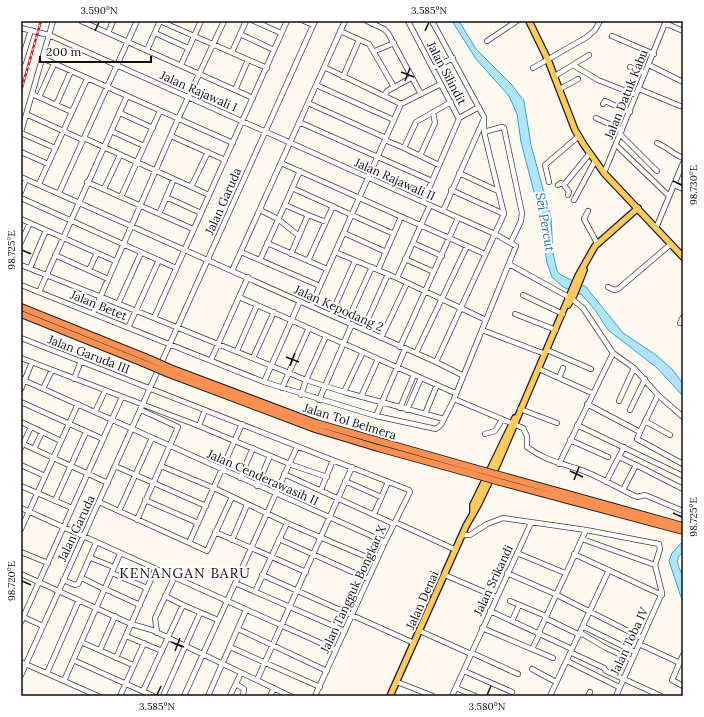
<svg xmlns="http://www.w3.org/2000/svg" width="704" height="717" font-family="Lora,serif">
	<rect width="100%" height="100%" fill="#fffaef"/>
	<!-- water -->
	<path fill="#b1e4f9" stroke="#35a1d3" d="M452,21H459L476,49L512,85L524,101L531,145L551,218L553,253L557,271L561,275L586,287L623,333L656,355L673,370L683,384V396L656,367L608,330L595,310L582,295L563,287L552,277L547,263L540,215L521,142L517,114L509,96L476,59Z
		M683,541V552C672,561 681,568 683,578C684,586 683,595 683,603L669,561L672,553Z"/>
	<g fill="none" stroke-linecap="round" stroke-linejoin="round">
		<!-- minor casing -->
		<g stroke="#414141" stroke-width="6">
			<path id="minor" d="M81,21L253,98
				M160,21L267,68
				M254,21L281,33
				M304,21L313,25
				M367,21L384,29L388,33L421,94
				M408,21L459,119L423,202
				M432,21L484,117V132L504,214L436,362
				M665,23L683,31
				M21,28L49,35L423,202L495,234L516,246L454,399L441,425L436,429L376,416L264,382L21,285
				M340,31L369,44L394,87
				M108,33L113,21
				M155,33L188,48
				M240,34L274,50
				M612,36L654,54
				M487,41L517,21
				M147,50L160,21
				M375,51L394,43
				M232,52L246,21
				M42,58L233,143
				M21,62L31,30
				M181,65L201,21
				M573,65L598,80L636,95
				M649,65L683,82
				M630,67L645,73
				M433,68L453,58
				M533,68L587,37L595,30L600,21
				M555,76L589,55
				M343,77L359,40
				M316,85L394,120
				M560,89L578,79
				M639,89L680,106
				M235,90L248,60
				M32,94L72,112
				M384,96L387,91L411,78
				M39,97L54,64
				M308,103L386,138
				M401,104L441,84
				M603,104L605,101L630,112
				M56,105L71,71
				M120,113L153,128
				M26,114L83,140
				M459,118L479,107
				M596,118L622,130
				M299,122L432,181
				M111,131L144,146
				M21,132L53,21
				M484,132L502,127L504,128L522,213L521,221L511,242
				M21,133L55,148
				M621,135L657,171
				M171,136L225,160
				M84,138L209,195
				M385,140L404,148L416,122L451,102
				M657,143C667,147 673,154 683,158
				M616,145L669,196
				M404,148L439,165
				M21,152L48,164
				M420,156L435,123L433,112
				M281,163L485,254
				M459,173L498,191
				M604,173L666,21
				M21,177L436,362L462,375
				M87,182L193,229
				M549,182L545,165L579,136
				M39,184L87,79
				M558,185L561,183L564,185L590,153
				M564,185L569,192L568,195
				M674,185L683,189
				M191,187L208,152
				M292,188L394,234
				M104,189L120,155
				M451,190L504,214
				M21,192L26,179
				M59,193L137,21
				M121,197L160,111
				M166,197L201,213
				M21,198L176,268
				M574,200L595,161
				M285,205L308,215L291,254
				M260,210L278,219L299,236
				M443,211L483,121
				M588,211L584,219L597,243
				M159,214L174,179
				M308,215L326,222
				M21,219L115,261
				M656,228L683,163
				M344,233L386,252
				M21,242L30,223
				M267,243L327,269
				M413,243L442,256
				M241,252L320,286
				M335,252L397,278L486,320
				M55,255L108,279
				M405,259L434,272
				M260,260L300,171
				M308,261L333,206
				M509,264L572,299L583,308L613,353L634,368L658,395L683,417
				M21,265L154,318L287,21
				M30,268L46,230
				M89,270L97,253
				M378,270L401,217
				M232,271L345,21
				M397,278L430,205
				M608,287L614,290L618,289L671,244
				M39,292L127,96
				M523,295L563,314
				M239,297L455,393
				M118,304L141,253
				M311,306L401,104L324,67
				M93,314L178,119L224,21
				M515,314L556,330
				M331,315L355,261
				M154,318L306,380L344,392L363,352
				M347,322L372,267
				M680,323L683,317
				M128,328L159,260
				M363,330L388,274
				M482,330L545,354
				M21,338L409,490L410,492L385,542L315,696
				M381,338L407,283
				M400,347L458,218
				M547,350L591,369
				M237,351L257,305
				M416,353L467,246
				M21,358L199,426
				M253,358L274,312
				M211,360L248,277
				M539,369L592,393
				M559,378L563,368
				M21,379L385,542
				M74,379L81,361
				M264,382L300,301
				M282,388L309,328
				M21,389L32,362
				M43,389L52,370
				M344,392L444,419
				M301,395L306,380L326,336
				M361,397L378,359
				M454,399L523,428L527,436V447C543,459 557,462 575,468C596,474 617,488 637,497L645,495L683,511
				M319,400L352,324
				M619,401L634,368
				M21,402L103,439
				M587,404L640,432L658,395
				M400,408L414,375
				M520,409L557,423
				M205,410L199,426L292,465L327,477
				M407,410L421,378
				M630,410L645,379
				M95,412L105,391
				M425,414L437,385
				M376,416L405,349
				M645,421L670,435
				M21,422L61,441
				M577,425L683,476
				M640,432L637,439L683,464
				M485,434L495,431L502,420
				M570,440L608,457
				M21,443L108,483
				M21,448L31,427
				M34,449L42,432
				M619,457L636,465
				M559,464L613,353
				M21,465L45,476
				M115,466L206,506
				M161,466L214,488L287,523L376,561
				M284,474L394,524
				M240,478L253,448
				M345,481L381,497
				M606,482L624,447
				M21,486L72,508
				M257,486L270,456
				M321,490L333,460
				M623,490L636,465L683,489
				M145,500L198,523
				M55,501L86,432
				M99,502L207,551L232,497
				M21,508L336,650
				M119,511L152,438
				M374,514L388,482
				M137,520L178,427L141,410
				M395,522L456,550
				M21,529L78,404
				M215,532L306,572
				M463,535H470L487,524L503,518L586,530L659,544L660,549L655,565L662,593L616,696
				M279,539L368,579
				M582,539L655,565
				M232,540L247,505
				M189,543L242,424
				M21,552L48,563
				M517,553L565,573
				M574,554L662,595
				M91,558L111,566
				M112,573L147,588
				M507,573L555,594L642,638
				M21,574L131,624L152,630L290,696
				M262,575L414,643
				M445,575L496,597
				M82,578L102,588
				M63,580L75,585L78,584L96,543
				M235,583L345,631
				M105,589L140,605
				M255,592L287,523
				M165,596L183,605
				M510,601L546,616
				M490,611L572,649
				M21,616L43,626
				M545,618L580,635
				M512,621L519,605
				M21,622L122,397
				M584,627L635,652
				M482,628L553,658
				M238,629L327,671
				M420,631L471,654
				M539,632L586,530
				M157,633L155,618L174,578
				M581,633L606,648L632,660
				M126,636L162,651
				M81,642L133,665
				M639,644L680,663
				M230,647L320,687
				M532,649L540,633
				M100,650L115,616
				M472,653L518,674
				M574,654L604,668L606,671L661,696
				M683,655L672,680L683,686
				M116,658L155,570
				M73,660L153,696
				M567,661L619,687
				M21,662L98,696
				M532,669L556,682
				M464,671L512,692
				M47,673L79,600
				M21,675L315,21
				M257,680L352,467
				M64,681L120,554
				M397,682L433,696
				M236,684L244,689L243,696
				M456,688L475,696
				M143,691L183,605L218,620
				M120,696L144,643
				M163,696L200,613
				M184,696L297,447
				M208,696L246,610
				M230,696L241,673
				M270,696L274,688
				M452,696L531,523
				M550,696L609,570
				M588,696L590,692"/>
		</g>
		<!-- major casing -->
		<g stroke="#1f1f1f" stroke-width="8">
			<path id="major" d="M529,21L548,60L575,130L584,145L604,173L683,257
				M568,305L574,295L584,270
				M473,512V505L515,418
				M390,696L466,526L478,505L498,463L578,276L595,246L638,208"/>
		</g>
		<!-- highway casing -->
		<g stroke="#1f1f1f" stroke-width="8">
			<path id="highway" d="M21,307L150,359
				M21,314L148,365
				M170,368L316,423L474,468
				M169,374L315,429L378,448L472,474
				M503,476L683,526
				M500,482L683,531"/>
		</g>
		<!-- minor -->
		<use href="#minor" stroke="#fff" stroke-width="4.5"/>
		<!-- major -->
		<use href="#major" stroke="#feca60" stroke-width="5.5"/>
		<!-- highway -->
		<use href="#highway" stroke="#fa9051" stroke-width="6"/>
		<!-- rail casing -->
		<g stroke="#c42035" stroke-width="2.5">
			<path id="rail" d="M21,91L41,21"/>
		</g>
		<!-- rail -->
		<use href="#rail" stroke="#fff" stroke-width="1" stroke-dasharray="3" stroke-linecap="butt"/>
		<!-- highway-bridge casing -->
		<g stroke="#1f1f1f" stroke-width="8" stroke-linecap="butt">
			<path id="highway-bridge" d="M150,359L170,368
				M148,365L169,374
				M474,468L503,476
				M472,474L500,482"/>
		</g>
		<!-- highway-bridge -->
		<use href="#highway-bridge" stroke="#fa9051" stroke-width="6"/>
	</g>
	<!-- ticks -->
	<path fill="none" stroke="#0e0e0e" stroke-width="1.5" d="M95,31L99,22M425,31L429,22M401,72L414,77M405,81L410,68M673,181L682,185M22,250L31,254M286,357L299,362M290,366L295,353M570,471L583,477M574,480L579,467M673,513L682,517M22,581L31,585M171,642L184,647M175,651L180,638M157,695L161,686M487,695L491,686"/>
	<g text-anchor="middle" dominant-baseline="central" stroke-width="4" stroke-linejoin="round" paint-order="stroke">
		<!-- street labels -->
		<g font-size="12" fill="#0e0e0e" stroke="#fff">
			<text transform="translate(447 73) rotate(62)">Jalan Silindit</text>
			<text transform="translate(199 91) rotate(24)">Jalan Rajawali I</text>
			<text transform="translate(626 94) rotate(-68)">Jalan Datuk Kabu</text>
			<text transform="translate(395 179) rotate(24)">Jalan Rajawali II</text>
			<text transform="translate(223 201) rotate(-66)">Jalan Garuda</text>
			<text transform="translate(99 305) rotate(22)">Jalan Betet</text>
			<text transform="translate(339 308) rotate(24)">Jalan Kepodang 2</text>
			<text transform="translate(89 354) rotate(21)">Jalan Garuda III</text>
			<text transform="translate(350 421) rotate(17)">Jalan Tol Belmera</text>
			<text transform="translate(263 477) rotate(24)">Jalan Cenderawasih II</text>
			<text transform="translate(76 528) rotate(-65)">Jalan Garuda</text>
			<text transform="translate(493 580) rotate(-65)">Jalan Srikandi</text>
			<text transform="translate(353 589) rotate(-65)">Jalan Tangguk Bongkar X</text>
			<text transform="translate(422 600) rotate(-66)">Jalan Denai</text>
			<text transform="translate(629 641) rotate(-65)">Jalan Toba IV</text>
		</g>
		<!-- water labels -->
		<g font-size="13" font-style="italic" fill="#1171a5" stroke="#fff">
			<text transform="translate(545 222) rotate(80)">Sei Percut</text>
		</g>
		<!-- quarter labels -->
		<g font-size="14" letter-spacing="1" fill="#0e0e0e" stroke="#fff">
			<text x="185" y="573">KENANGAN BARU</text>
		</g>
	</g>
	<!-- border -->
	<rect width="704" height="717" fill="none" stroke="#ffffff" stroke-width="44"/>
	<!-- scale -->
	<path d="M40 56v6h111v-6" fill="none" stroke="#0e0e0e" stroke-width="2"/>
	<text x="46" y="56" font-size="12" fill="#0e0e0e" stroke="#ffffff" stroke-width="3" paint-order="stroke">200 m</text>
	<rect x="22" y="22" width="660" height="673" fill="none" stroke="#0e0e0e" stroke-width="1.5"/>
	<g font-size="10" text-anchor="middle" fill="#0e0e0e">
		<text x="99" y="14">3.590°N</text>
		<text x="429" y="14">3.585°N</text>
		<text transform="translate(693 185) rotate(-90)" y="4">98.730°E</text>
		<text transform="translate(11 250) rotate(-90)" y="4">98.725°E</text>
		<text transform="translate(693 517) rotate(-90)" y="4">98.725°E</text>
		<text transform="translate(11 581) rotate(-90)" y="4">98.720°E</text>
		<text x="157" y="710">3.585°N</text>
		<text x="487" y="710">3.580°N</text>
	</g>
</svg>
